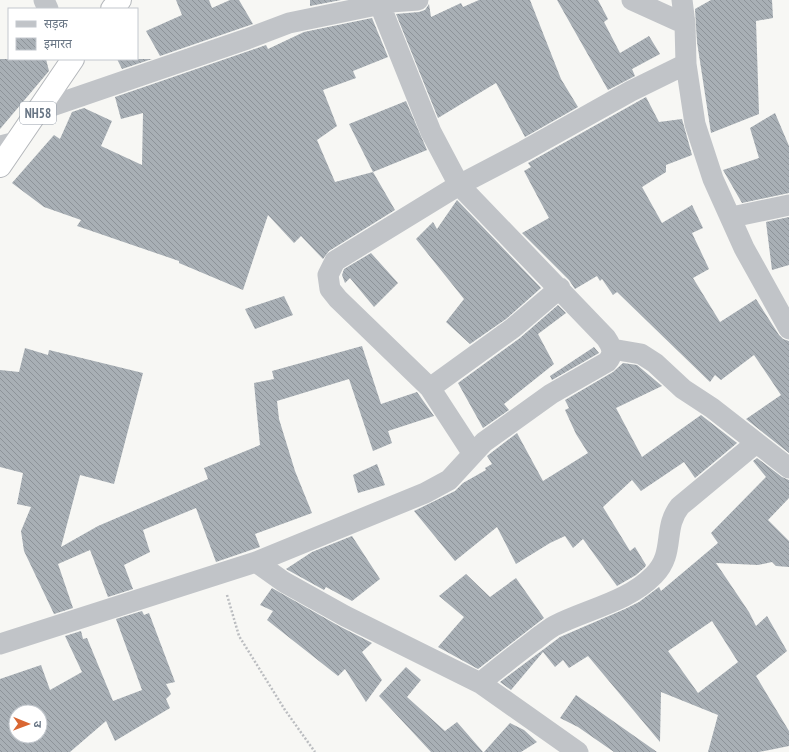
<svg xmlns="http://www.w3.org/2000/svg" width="789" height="752" font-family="'PT Sans Narrow','Noto Sans Devanagari',sans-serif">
	<defs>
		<pattern id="building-back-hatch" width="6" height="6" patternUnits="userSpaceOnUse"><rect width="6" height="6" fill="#a8afb5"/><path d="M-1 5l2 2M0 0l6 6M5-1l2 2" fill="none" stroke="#8d9399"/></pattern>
	</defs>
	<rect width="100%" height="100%" fill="#f7f7f4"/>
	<!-- building -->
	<path fill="url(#building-back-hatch)" fill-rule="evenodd" d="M176,0H209L212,8L230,0H239L253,24L160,56L146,31L182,15Z
		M310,0H341L310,6Z
		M479,0H530L561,79L578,107L525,137L496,83L438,118L396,14L419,12L425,10L429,4L431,17L461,3L463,7Z
		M557,0H598L608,19L604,22L620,53L649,36L660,54L632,69L635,76L608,90Z
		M711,0H772L773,18L756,21L759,114L711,133L697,42L695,9Z
		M372,18L388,57L353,71L356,78L323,90L337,126L317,140L335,182L373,172L395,210L329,251L323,259L301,236L294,243L268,215L243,290L179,263V261L77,226L81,220L44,207L12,183L54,135L60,139L72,112L84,108L112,121L101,146L142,165L143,113L121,119L115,97L266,45L268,49L304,32Z
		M0,59H46L49,71L0,129Z
		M117,59H152L122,69Z
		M646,97L659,122L682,119L692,155L666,165V172L642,187L662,223L692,205L703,228L692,233L709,269L693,278L720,322L756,299L779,335L783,339L789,341V453L746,419L781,395L754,355L721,380L715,375L710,382L617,292L613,295L602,279L600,281L597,276L575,289L569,280L522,233L549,218L524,171L531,167L528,163Z
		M406,101L427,150L373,172L349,124Z
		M775,113L789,146V193L742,203L723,170L759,158L750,128Z
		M457,200L541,288L506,319L470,344L446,322L464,299L416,239L433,222L437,229Z
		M789,217V265L772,270L766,222Z
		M371,253L398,283L374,307L350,278L345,283L342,275L344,269Z
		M284,296L293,315L255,329L245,309Z
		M558,305L566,313L538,334L554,364L504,404L509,410L483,428L458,383L520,338Z
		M362,346L381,404L417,392L434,416L388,431L392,443L373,451L349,379L277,401L279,419L295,471L312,513L255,534L260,547L216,562L196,508L143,530L150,552L124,565L133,589L108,597L90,550L58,564L73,608L54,614L24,551L21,531L31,507L17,504L23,473L0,467V370L19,372L25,348L48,355L49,350L143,373L114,484L80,475L61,547L98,526L208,479L204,468L260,445L254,383L274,379L272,371Z
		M594,347L599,353L552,380L550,376Z
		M623,363L637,365L662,386L616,408L642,457L701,415L737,443L695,478L684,462L641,491L632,480L603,507L630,551L635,547L646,565L645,567L636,575L617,586L583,539L573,548L565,536L550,543L516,564L497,527L455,561L414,511L455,491L463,483L486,470L485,468L492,464L487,456L517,433L543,481L588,453L576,434L565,410L569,408L565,400L613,372Z
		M757,458L782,477L789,480V498L768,520L789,541V567L776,566L772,562L758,565L716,563L749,612L756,626L767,616L787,651L756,676L789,731V746L759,752H708L718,715L661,692L660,742L588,656L569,668L563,660L555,667L543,652L511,690L500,682L560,637L625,609L639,602L659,587L661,591L718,543L711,533L766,477L753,461ZM712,621L738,662L698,693L668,651Z
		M377,464L385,485L358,493L353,475Z
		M352,536L380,579L352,601L326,587L324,590L286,569L312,552Z
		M466,574L490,597L516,578L544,618L478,669L438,647L464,617L439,596Z
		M272,588L339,626L372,643L362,652L382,680L366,702L345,669L338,676L267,620L273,611L260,605Z
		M142,611L144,615L149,613L175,682L166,684L171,694L166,699L170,708L115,741L106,721L70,752H0V679L41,665L50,690L82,672L65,636L81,631L83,639L87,638L113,701L142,690L116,619ZM16,712H40V736H16Z
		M406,667L421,680L407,697L445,731L457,722L483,752H431L379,696Z
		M576,695L657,752H614L578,727L560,718Z
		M510,723L524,730L537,742L521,752H484Z"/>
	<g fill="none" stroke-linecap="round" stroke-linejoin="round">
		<!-- trunk casing -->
		<g stroke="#b4b7bb" stroke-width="24">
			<path id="trunk" d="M112,9L120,0
				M0,166L73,59"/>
		</g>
		<!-- path -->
		<path stroke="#bbbdc0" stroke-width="2.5" stroke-dasharray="2 2" stroke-linecap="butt" d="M227,595L239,636L285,710L315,752"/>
		<!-- service -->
		<path stroke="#c1c4c8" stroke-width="11" d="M0,141L19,136"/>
		<!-- minor -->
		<path stroke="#c1c4c8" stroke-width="21" d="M44,0L48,9
			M632,0L685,24
			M682,0L685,24L686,64L695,124L713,179L744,248L789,329
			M40,110L247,39L289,23L391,2L418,0
			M732,217L789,205
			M612,349L641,354L655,363L683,389L712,408L789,468
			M430,388L513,328L560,288
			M473,454L430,388L338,299L330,289L328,275L335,261L459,185L524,151L631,91L686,64
			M256,562L284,582L345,616L480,683L578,752
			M0,644L256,562L425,493L449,480L484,442L551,394L607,362C615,353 612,347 606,338L459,185L431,132L380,5L379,0
			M480,683C497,669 515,655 532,642C539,637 547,630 554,626C587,609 628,602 654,575C676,553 662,528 680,506L756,443"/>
		<!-- trunk -->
		<use href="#trunk" stroke="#fff" stroke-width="22"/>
	</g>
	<g text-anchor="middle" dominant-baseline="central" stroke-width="4" stroke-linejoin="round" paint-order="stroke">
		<!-- shield labels -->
		<rect fill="#fff" stroke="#959ea9" stroke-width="1" x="20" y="102" width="36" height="22" rx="3"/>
		<g font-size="13" font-weight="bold" fill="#687584">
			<text x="38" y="113">NH58</text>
		</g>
	</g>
	<!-- legend -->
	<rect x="8" y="8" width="130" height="52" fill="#ffffff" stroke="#c3c8ce"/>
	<rect x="16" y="21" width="20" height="6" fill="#c1c4c8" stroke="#c3c8ce"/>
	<text x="44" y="28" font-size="12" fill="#687584">सड़क</text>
	<rect x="16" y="38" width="20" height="12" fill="url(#building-back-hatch)" stroke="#c3c8ce"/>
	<text x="44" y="48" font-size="12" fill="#687584">इमारत</text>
	<!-- north arrow -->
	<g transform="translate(28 724) rotate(91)"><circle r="19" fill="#ffffff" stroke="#c3c8ce"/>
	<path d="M0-3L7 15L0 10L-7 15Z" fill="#d96632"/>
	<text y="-6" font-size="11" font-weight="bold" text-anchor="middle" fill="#687584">उ</text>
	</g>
</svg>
